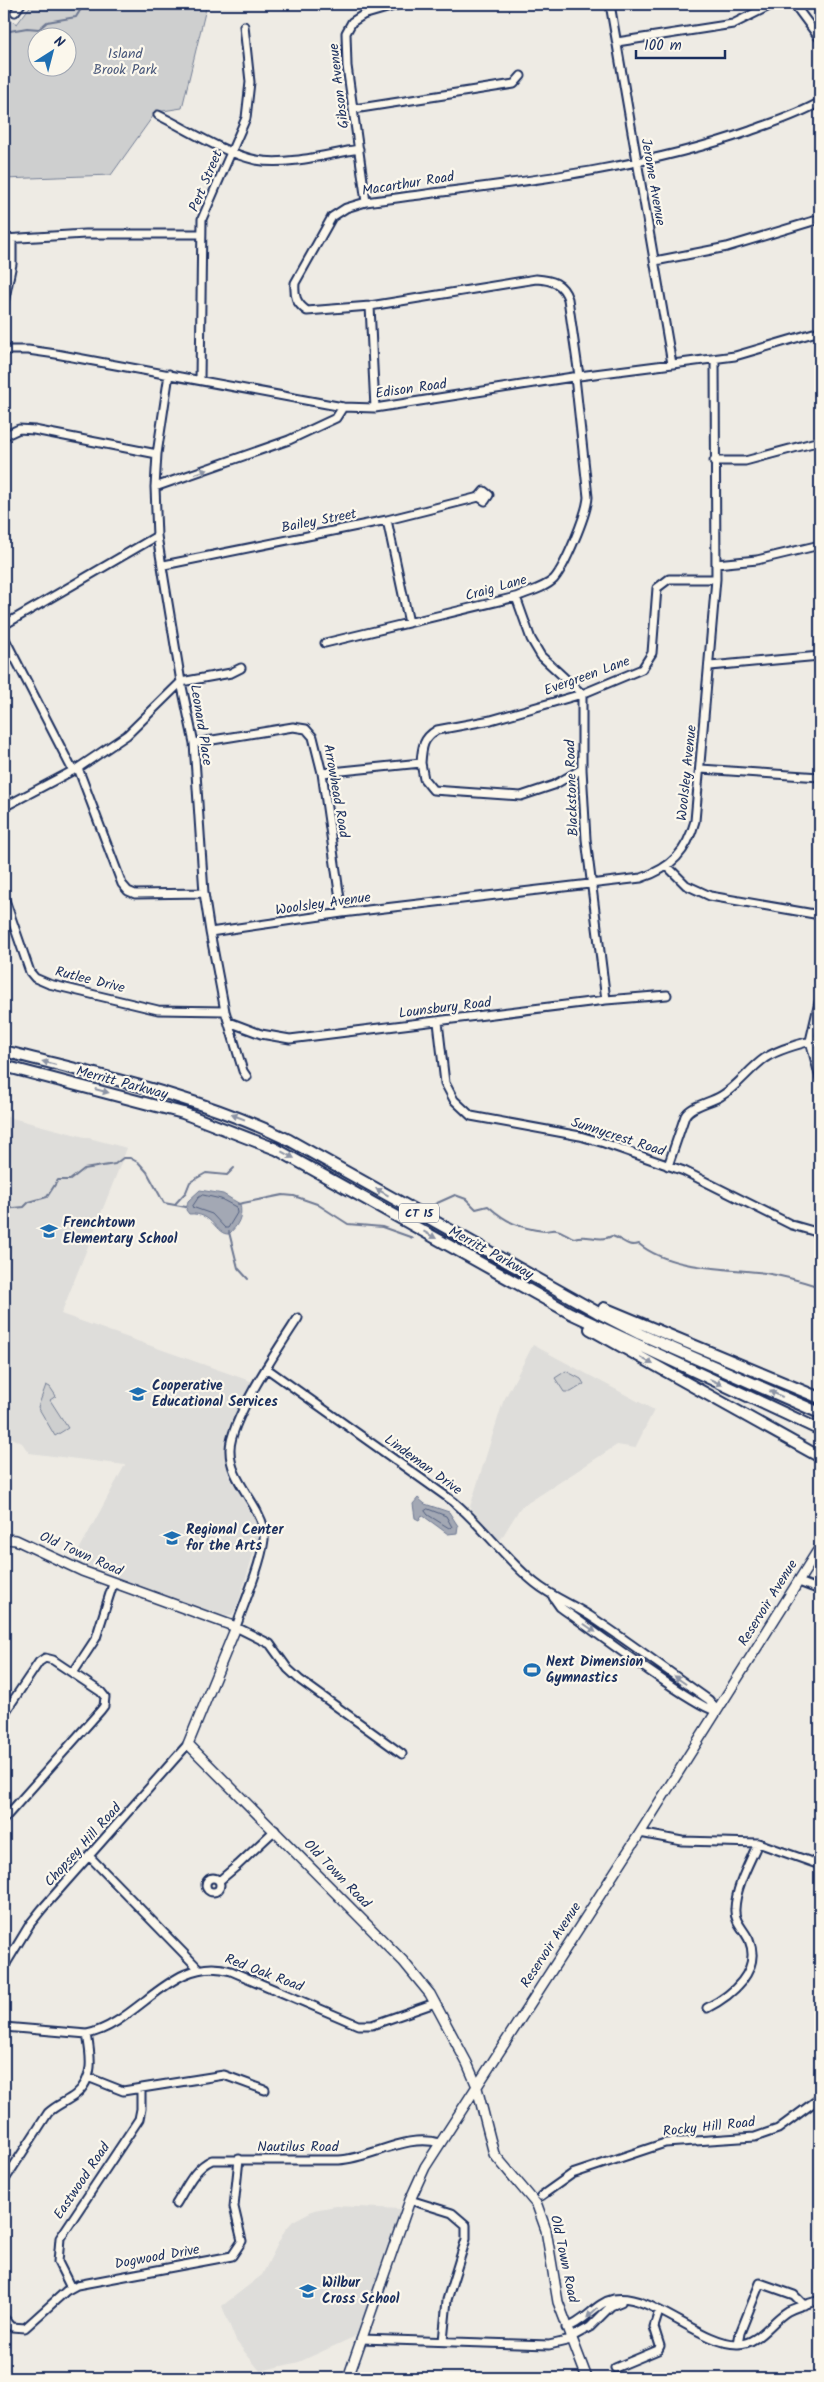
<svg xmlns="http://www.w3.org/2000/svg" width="824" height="2382" font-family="Kalam,sans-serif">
	<rect width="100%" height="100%" fill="#eeebe4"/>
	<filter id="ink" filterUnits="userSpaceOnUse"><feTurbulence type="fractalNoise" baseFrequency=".02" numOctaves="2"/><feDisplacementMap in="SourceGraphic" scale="10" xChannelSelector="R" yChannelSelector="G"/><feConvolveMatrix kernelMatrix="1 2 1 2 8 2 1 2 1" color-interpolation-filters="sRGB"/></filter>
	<g filter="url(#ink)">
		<!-- built -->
		<path fill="#deddda" d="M4,1116L127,1148L61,1314L253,1382L229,1426L225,1447L229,1476L258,1524L260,1532L237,1607L232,1615H221L125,1583L73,1561L125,1465L29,1453L22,1443L12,1438H4Z
			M533,1345L654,1410L635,1448L617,1445L520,1508L501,1539H498L470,1507L503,1402Z
			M336,2206L401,2209L358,2335L299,2362L260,2371L236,2341L222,2306L262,2275L285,2230L293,2221L314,2210Z"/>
		<!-- green -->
		<path fill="#cecfcf" stroke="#747f96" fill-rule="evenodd" d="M32,4H207L182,108L156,112L111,175L4,179V16L17,24ZM38,38H68V68H38Z
			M566,1371L581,1379L584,1384L571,1392H564L555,1378Z
			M46,1385L50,1387L56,1396L50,1400L68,1428L55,1436L38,1407Z"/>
		<!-- water -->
		<path fill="#a3a8b4" stroke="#6d7892" d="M200,1190L223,1194L240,1204C243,1217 238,1225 229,1234C215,1235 214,1212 189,1214L186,1210L188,1201Z
			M418,1498L425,1504L449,1512L458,1526L457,1533L448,1534L422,1515L419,1520L415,1518L413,1504Z"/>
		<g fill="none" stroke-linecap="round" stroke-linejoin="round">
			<!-- shore -->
			<path stroke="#515f80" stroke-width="1" d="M203,1195L221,1199L236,1207L237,1213L228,1228H225L212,1214L192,1207L198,1198Z
				M428,1509L446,1516L452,1527L449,1528L428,1515L425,1511Z"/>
			<!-- stream -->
			<path stroke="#6d7892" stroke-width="2" d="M4,32L27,28L39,29L47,22L76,17L84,4
				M175,1204L186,1192L190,1182L206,1173L227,1175L234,1168
				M238,1204L283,1195L294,1196L317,1204L348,1224L382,1227L413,1238
				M435,1204L455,1195L466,1199L476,1209L488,1206C506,1222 519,1228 544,1231C548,1231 552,1229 556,1230C561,1230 568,1236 574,1238C588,1233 598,1243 612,1236C623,1239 627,1248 639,1244C671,1270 726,1268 765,1273C784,1276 802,1281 820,1287
				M4,1209L24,1207L29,1202L47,1197L58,1180H70L84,1169L115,1164L123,1158H130L139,1163L147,1172L164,1203L186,1207
				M229,1232L238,1268L248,1279"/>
			<!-- minor casing -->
			<g stroke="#1b2f5e" stroke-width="11">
				<path id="minor" d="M610,4L672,364
					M794,4L820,39
					M15,12L21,4
					M617,42L733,24L773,4
					M354,109L514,84L521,76
					M158,115C189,130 223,153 256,160C286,166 329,154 359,149
					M366,202L347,66L346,33L352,22L363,15L401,4
					M4,239L85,234H201
					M655,261L727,247L820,219
					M4,303L12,264V239
					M370,306L375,408
					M4,350H28L56,354L343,407L375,408L579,376L735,356L820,331
					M169,374L157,454L155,487L157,536L181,682L194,743L204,893L210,932L225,1011L243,1071L247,1077
					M579,376L568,299C563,283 552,280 536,279L370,306L307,311C296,303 294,296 295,283L332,217L346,208L366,202C494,184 628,174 750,131C774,122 798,115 820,102
					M200,380L202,219L246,118L250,82L244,26
					M4,436L19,429L34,430L157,454
					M714,461H745L820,441
					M155,487L289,440L336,418L343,407
					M387,520L409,623
					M716,564L757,560L820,545
					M164,565L387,520L479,497L484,491L489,495L485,501L479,497
					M516,597L531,639L541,656L582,694V769L586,839L606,1000
					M4,625L157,536
					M4,637L73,771
					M325,643L516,597C528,592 545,588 554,579C565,566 587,514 588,497L575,377
					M710,666L820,656
					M194,743L293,727L306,729L313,737L322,773L342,913
					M421,763C422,747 423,738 437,730L491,720L582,694L642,669L652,653L657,588L669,579H716
					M78,768L122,884L128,891L135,894L204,893
					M701,769L820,777
					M322,773L421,763L424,779L433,790L521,796L554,785L582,769
					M4,807L78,768L127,735L181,682L231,673L241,668
					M668,867L686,885L710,896L820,915
					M4,897L30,972L35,978L49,984L158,1010L225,1011
					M210,932L342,913L641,878C672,868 687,851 695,821L716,579L715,359
					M820,998L810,1041L820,1078
					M229,1022L261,1034L290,1039L606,1000L667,995
					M438,1022L445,1083L454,1100L471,1116L580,1136L604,1143L684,1171L792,1225L820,1233
					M668,1166L685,1116C691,1105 710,1103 721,1096C738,1086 749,1069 765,1058C781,1048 802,1043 820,1039
					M298,1318C280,1346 231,1418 230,1449C229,1480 257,1500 264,1529C268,1548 243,1606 236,1627L270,1644L288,1669L300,1680L402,1754
					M266,1368L454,1502C484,1527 505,1559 535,1583C552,1597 572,1604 590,1616C631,1643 669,1672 709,1700L717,1711C701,1712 582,1622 560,1607L553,1597
					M799,1582L820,1590
					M73,1673L96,1638L113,1584
					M4,1714L39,1662L45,1658L53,1660L101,1692L105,1697L104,1706L101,1710L4,1819
					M640,1833L682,1841L758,1843L820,1865
					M90,1857L198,1968
					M206 1885a7 7 0 1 1 14 0a7 7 0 1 1-14 0Z
					M219,1881L238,1865L275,1830
					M4,1967L30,1924L42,1909L188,1744
					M707,2008C731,1996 762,1971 749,1940C744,1929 734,1922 735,1909C736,1886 749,1864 758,1843
					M4,2027L87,2034C139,2023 173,1953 231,1971L358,2025H372L435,2003
					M90,2078L123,2091L224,2075L265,2090
					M4,2181L48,2113C56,2105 66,2102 75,2095C95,2079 91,2057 87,2034
					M541,2196L572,2174L665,2143L755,2137L778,2129L820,2098
					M410,2200L452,2213L466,2225V2239L447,2300L443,2341
					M176,2204C186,2188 194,2168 212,2160H339C372,2158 407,2133 440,2143
					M71,2288L58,2262L60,2238L139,2119L141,2109V2089
					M4,2318L12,2327L25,2328L66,2291L77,2285L232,2256L242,2241L234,2207L239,2159
					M566,2328C587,2321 595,2303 614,2299C650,2292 702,2345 738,2344C759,2344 771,2321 788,2311C798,2306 810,2303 820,2300
					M570,2338L590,2327L611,2306L621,2302
					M361,2339L549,2345L571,2340
					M738,2344L740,2333L760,2283L794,2295L804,2305
					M615,2368L658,2350L660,2346L654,2327L659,2311"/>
			</g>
			<!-- major casing -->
			<g stroke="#1b2f5e" stroke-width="12">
				<path id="major" d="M4,1539L16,1540L82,1571L236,1627L188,1744L403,1961L430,1994L467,2063L476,2084L494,2154L537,2205L546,2230L558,2302L587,2378
					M348,2378L410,2200L425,2167L640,1833L820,1547"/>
			</g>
			<!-- highway casing -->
			<g stroke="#1b2f5e" stroke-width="14">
				<path id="highway" d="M4,1051C100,1076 199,1096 289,1140L597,1312L640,1334L820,1413
					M4,1066L183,1113L276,1149L570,1313L820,1430
					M604,1308L820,1398
					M590,1329L820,1457"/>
			</g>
			<!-- minor -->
			<use href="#minor" stroke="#fbf7ec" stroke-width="7"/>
			<!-- major -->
			<use href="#major" stroke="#fbf7ec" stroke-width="9"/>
			<!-- highway -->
			<use href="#highway" stroke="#fbf7ec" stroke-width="10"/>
		</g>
		<!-- one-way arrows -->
		<defs><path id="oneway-solid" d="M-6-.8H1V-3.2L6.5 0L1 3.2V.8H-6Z" transform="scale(1.25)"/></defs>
		<g fill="#8b93a5">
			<use href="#oneway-solid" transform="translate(201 472) rotate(-18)"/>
			<use href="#oneway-solid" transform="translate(49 1063) rotate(-165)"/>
			<use href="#oneway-solid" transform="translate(102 1091) rotate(15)"/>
			<use href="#oneway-solid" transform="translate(238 1117) rotate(-159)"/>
			<use href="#oneway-solid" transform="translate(288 1155) rotate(28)"/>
			<use href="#oneway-solid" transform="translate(382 1192) rotate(-151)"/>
			<use href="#oneway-solid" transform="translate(430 1235) rotate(29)"/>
			<use href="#oneway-solid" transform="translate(647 1361) rotate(29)"/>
			<use href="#oneway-solid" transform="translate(716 1382) rotate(25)"/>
			<use href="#oneway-solid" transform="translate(776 1394) rotate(-156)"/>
			<use href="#oneway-solid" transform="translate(590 1628) rotate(35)"/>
			<use href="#oneway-solid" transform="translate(680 1680) rotate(-145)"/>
			<use href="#oneway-solid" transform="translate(592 2313) rotate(137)"/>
		</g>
	</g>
	<!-- icons -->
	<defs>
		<g id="school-bare" transform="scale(1.35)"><path d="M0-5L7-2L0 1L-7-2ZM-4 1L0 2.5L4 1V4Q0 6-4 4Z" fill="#1f6fb2" stroke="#fbf7ec" stroke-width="2.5" paint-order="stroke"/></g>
		<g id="stadium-bare" transform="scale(1.35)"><path d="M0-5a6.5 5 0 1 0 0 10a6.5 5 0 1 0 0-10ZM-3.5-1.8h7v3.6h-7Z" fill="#1f6fb2" stroke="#fbf7ec" stroke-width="2.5" paint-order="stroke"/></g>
	</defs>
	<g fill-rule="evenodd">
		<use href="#school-bare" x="49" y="1231"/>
		<use href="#school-bare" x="138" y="1394"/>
		<use href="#school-bare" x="172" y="1538"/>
		<use href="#stadium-bare" x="532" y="1670"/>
		<use href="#school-bare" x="308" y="2291"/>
	</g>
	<g text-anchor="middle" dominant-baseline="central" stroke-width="4.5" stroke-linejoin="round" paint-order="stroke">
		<!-- shield labels -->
		<rect fill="#fbf7ec" stroke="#5e6b89" stroke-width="1" x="399" y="1203.5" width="40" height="19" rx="4"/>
		<g font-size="12" font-weight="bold" fill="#1b2f5e">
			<text x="419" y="1213">CT 15</text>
		</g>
		<!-- park labels -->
		<g font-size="14" fill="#48577a" stroke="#fbf7ec">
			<text x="125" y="54">Island<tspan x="125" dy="16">Brook Park</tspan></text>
		</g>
		<!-- street labels -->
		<g font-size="14" fill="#1b2f5e" stroke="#fbf7ec">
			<text transform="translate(339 86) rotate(-97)">Gibson Avenue</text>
			<text transform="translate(206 181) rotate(-67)">Pert Street</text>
			<text transform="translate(653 182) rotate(80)">Jerome Avenue</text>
			<text transform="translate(408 184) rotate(-9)">Macarthur Road</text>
			<text transform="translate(411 389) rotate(-8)">Edison Road</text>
			<text transform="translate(319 521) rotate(-11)">Bailey Street</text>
			<text transform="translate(496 588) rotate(-16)">Craig Lane</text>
			<text transform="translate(587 676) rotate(-20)">Evergreen Lane</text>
			<text transform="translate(201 725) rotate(81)">Leonard Place</text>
			<text transform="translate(687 773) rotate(-84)">Woolsley Avenue</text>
			<text transform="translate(572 788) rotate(-92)">Blackstone Road</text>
			<text transform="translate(336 791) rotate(80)">Arrowhead Road</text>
			<text transform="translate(323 904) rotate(-8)">Woolsley Avenue</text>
			<text transform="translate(90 980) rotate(14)">Rutlee Drive</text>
			<text transform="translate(445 1008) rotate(-7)">Lounsbury Road</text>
			<text transform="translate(122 1083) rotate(15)">Merritt Parkway</text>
			<text transform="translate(618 1137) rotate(18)">Sunnycrest Road</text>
			<text transform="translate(491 1253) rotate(29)">Merritt Parkway</text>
			<text transform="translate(423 1465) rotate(36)">Lindeman Drive</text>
			<text transform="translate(81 1554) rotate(24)">Old Town Road</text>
			<text transform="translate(768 1603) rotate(-58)">Reservoir Avenue</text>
			<text transform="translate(83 1845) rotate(-48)">Chopsey Hill Road</text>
			<text transform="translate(337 1874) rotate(46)">Old Town Road</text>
			<text transform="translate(551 1945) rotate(-57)">Reservoir Avenue</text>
			<text transform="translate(264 1973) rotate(21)">Red Oak Road</text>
			<text transform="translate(709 2127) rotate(-6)">Rocky Hill Road</text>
			<text x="298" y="2147">Nautilus Road</text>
			<text transform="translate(82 2181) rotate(-56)">Eastwood Road</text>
			<text transform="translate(157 2257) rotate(-10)">Dogwood Drive</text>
			<text transform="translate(564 2259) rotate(78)">Old Town Road</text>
		</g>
		<!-- poi labels -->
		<g font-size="14" font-weight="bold" fill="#1b2f5e" stroke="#fbf7ec" text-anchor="start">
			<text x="63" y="1223">Frenchtown<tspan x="63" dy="16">Elementary School</tspan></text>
			<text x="152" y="1386">Cooperative<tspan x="152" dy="16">Educational Services</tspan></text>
			<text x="186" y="1530">Regional Center<tspan x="186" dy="16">for the Arts</tspan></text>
			<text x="546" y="1662">Next Dimension<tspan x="546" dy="16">Gymnastics</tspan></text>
			<text x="322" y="2283">Wilbur<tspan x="322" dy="16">Cross School</tspan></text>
		</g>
	</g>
	<!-- margin -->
	<rect width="824" height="2382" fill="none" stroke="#fbf7ec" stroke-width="20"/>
	<rect x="10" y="10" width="804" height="2362" fill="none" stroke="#1b2f5e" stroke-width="2" filter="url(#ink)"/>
	<!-- north arrow -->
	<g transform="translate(52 52) rotate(36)"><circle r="24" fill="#fbf7ec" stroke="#a1a7b3"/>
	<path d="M0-4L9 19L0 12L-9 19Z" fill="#1f6fb2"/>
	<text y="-8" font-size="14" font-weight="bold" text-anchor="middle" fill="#1b2f5e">N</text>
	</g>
	<!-- scale -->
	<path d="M636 50v8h89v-8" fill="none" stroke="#1b2f5e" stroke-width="2.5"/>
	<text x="644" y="50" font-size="15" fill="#1b2f5e" stroke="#fbf7ec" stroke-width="4" paint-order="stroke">100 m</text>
</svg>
